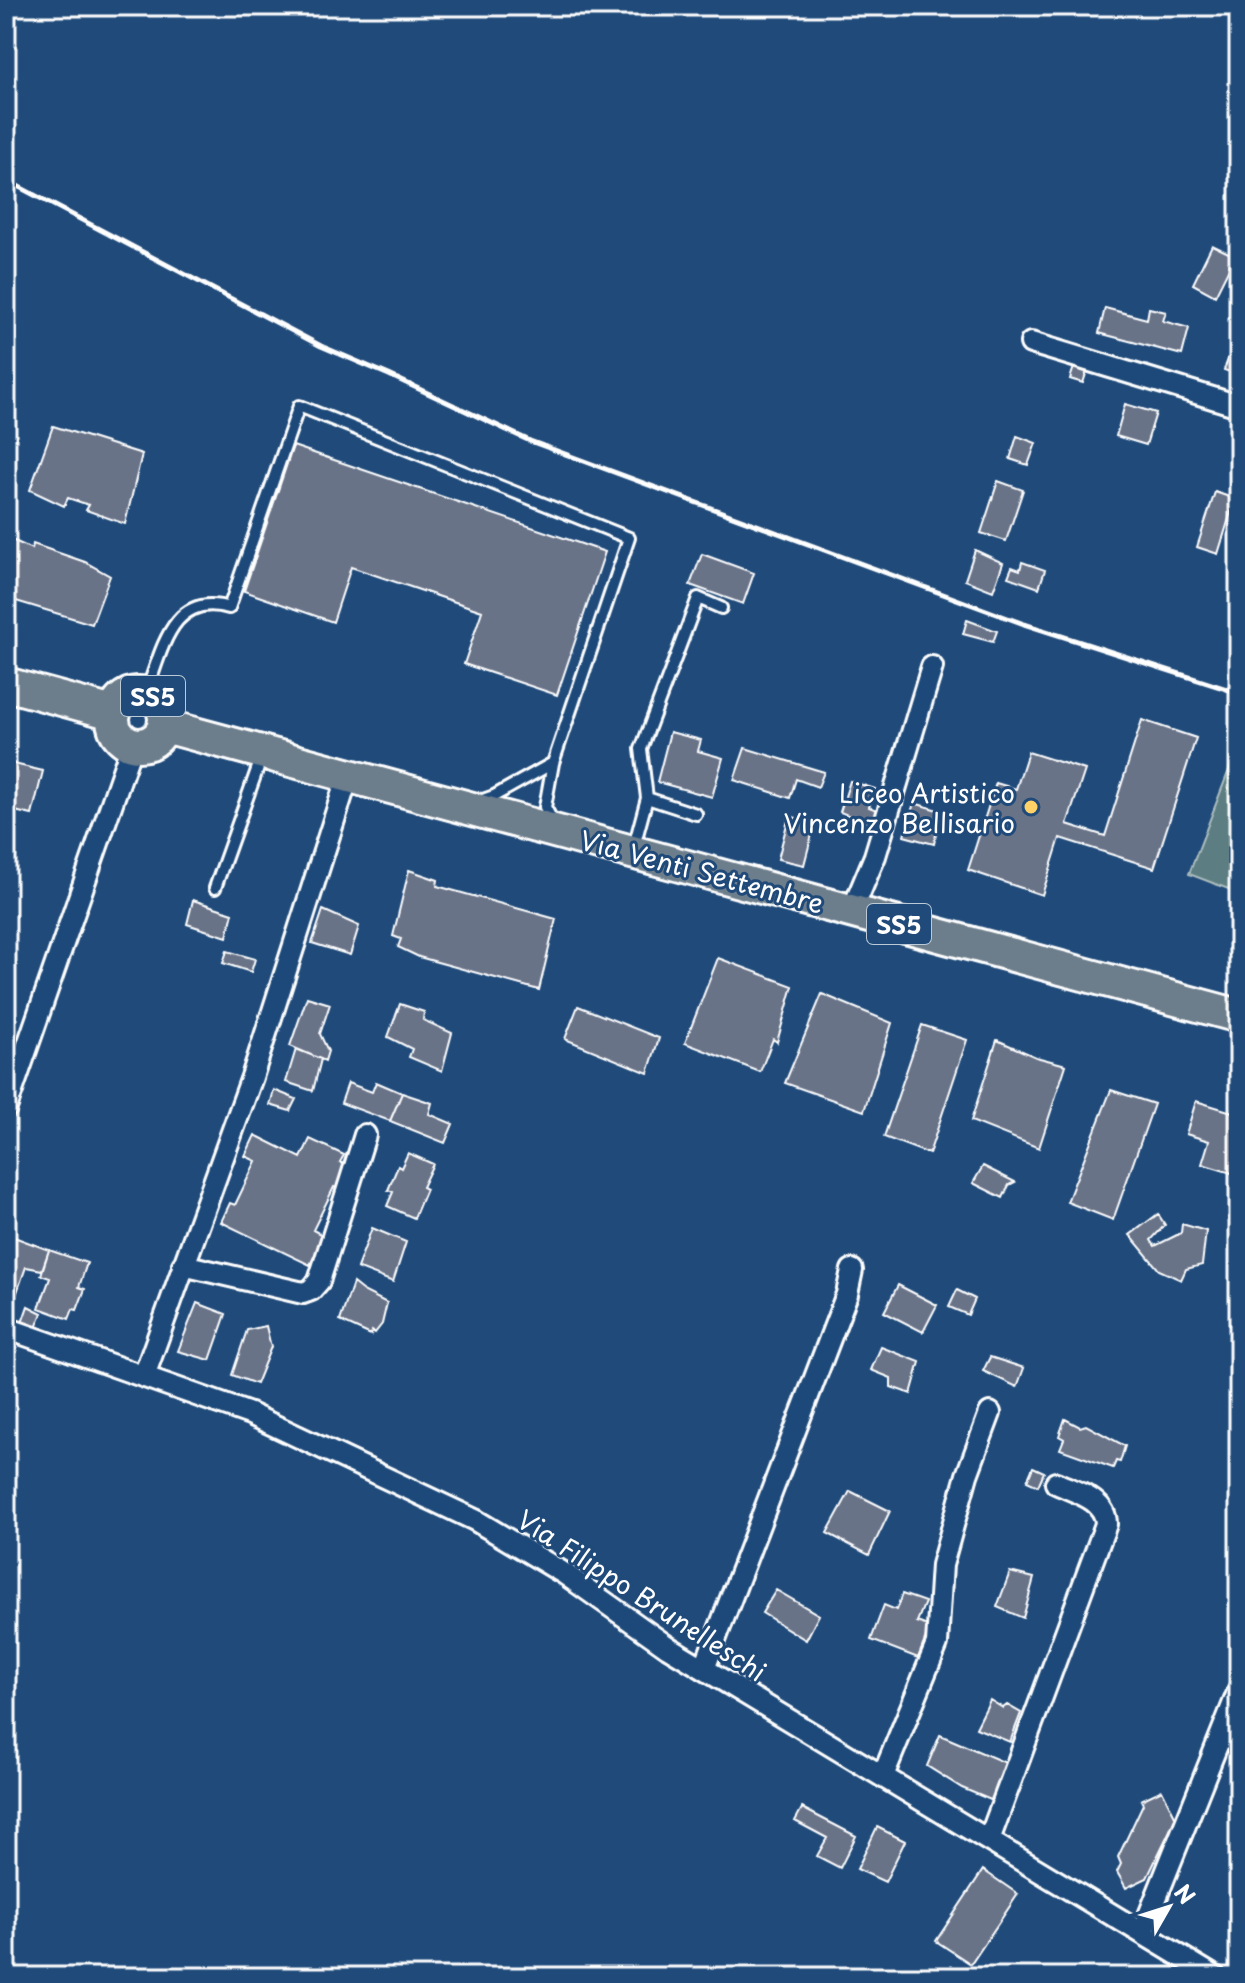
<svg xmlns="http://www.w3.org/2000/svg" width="1245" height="1983" font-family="'Playpen Sans',sans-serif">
	<rect width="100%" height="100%" fill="#1f4a7a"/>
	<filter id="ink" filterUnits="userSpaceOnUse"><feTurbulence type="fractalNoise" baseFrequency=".0125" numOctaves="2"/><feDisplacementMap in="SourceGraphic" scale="16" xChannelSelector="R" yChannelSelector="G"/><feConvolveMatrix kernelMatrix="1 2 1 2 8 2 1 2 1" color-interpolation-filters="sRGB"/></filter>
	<g filter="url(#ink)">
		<!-- park -->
		<path fill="#5c7e82" stroke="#aebec0" stroke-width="2" d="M1239,744V893L1189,874Z"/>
		<!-- building -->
		<path fill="#697388" stroke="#fff" stroke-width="2" d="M1212,245L1235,256L1215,296L1193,284Z
			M1105,308L1147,319L1149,308L1166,312L1163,321L1189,328L1182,355L1099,333Z
			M1239,330V375L1224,370Z
			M1075,364L1088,368L1083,383L1070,379Z
			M1125,404L1156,413L1146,445L1116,436Z
			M53,426L142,454L125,524L86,510L89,505L68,498L64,506L30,490Z
			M1017,436L1036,443L1028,465L1010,459Z
			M293,446L605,552L557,695L464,664L482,611L351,567L333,622L244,591Z
			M998,481L1023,490L1006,541L981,533Z
			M1215,492L1235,499L1218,554L1197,547Z
			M12,540L32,549L33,544L85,562L110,576L92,624L6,598V557Z
			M975,550L1003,563L993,591L965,580Z
			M702,554L754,573L743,604L690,585Z
			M1022,562L1045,570L1039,588L1008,577L1012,567L1020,570Z
			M967,620L997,631L993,642L963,634Z
			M1142,720L1196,738L1154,868L1060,838L1042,895L968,870L996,783L1016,789L1028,752L1085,770L1067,824L1105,836Z
			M670,732L701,740L698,751L723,758L712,797L657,782Z
			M745,748L824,772L818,787L796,779L790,798L734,780Z
			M6,762L43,771L32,815L6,809Z
			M850,781L875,789L869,807L884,813L881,828L840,812Z
			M914,803L941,811L934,844L904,836Z
			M789,816L815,823L804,865L778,859Z
			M409,870L438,880L437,886L556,919L539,990L419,957L398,947L401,939L393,936Z
			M193,900L233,913L227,937L187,924Z
			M323,910L359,926L350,955L312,943Z
			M227,951L255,959L251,972L223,963Z
			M718,958L793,986L777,1042L773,1039L760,1072L685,1043Z
			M822,994L892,1023L864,1111L785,1083Z
			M307,997L330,1004L320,1034L328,1051L325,1061L290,1046Z
			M400,1004L424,1012L423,1020L452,1033L442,1071L409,1057L412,1049L388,1037Z
			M578,1006L659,1038L648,1073L565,1039Z
			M922,1025L967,1040L929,1154L884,1137Z
			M997,1040L1036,1057L1066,1065L1039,1148L971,1121Z
			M296,1049L321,1059L313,1091L286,1082Z
			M376,1082L402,1093L390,1121L341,1103L348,1083L372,1092Z
			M274,1090L296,1099L290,1111L270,1105Z
			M1111,1090L1154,1104L1113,1220L1067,1202Z
			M402,1093L432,1103L429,1114L453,1124L445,1143L390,1121Z
			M1237,1096L1239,1097L1238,1175L1202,1164L1209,1141L1186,1134L1196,1101L1232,1112Z
			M255,1135L301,1158L310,1139L344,1155L340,1162L351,1168L341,1190L334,1187L313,1230L324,1236L310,1265L221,1222L230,1203L235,1205L256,1161L245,1156Z
			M408,1153L433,1164L422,1187L426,1189L414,1218L387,1206L393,1192L388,1190L398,1166L401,1168Z
			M983,1166L1015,1182L1009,1185L1003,1198L973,1183Z
			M1158,1214L1165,1225L1151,1240L1155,1246L1181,1233L1182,1224L1206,1231L1202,1265L1186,1269L1181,1280L1159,1270L1130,1235Z
			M372,1228L406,1242L393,1282L357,1268Z
			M6,1234L49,1250L42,1270L26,1267L15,1298L6,1295Z
			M49,1250L87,1263L79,1287L85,1289L77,1310L73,1309L69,1319L39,1308L50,1278L41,1275Z
			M353,1283L363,1291L387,1303L382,1324L375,1333L372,1331L371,1335L340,1321Z
			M898,1285L937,1305L923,1332L884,1312Z
			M957,1290L975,1299L968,1315L949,1307Z
			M197,1303L226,1314L210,1360L178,1351Z
			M28,1306L42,1313L36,1328L22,1323Z
			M266,1326L271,1347L256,1384L232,1375L247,1330Z
			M881,1347L920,1362L911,1394L891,1387V1378L871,1370Z
			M990,1357L1024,1368L1017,1387L983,1371Z
			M1065,1419L1080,1427L1086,1425L1125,1446L1120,1462L1116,1461L1113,1468L1060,1449L1064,1439L1059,1436Z
			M1033,1467L1044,1472L1038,1486L1027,1481Z
			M850,1491L890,1511L869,1555L827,1533Z
			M1010,1572L1034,1578L1023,1618L997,1607Z
			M776,1590L819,1615L806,1640L762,1613Z
			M902,1594L925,1602L917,1622L930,1627L918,1658L871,1640L884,1605L896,1610Z
			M990,1700L1003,1708L1007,1705L1021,1713L1010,1742L976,1728Z
			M940,1735L1006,1763L993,1801L962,1788L927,1766Z
			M1162,1790L1176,1818L1147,1878L1126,1888L1117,1872L1121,1864L1118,1857L1143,1804L1141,1800Z
			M802,1808L856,1836L840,1868L817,1856L827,1838L795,1821Z
			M877,1827L905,1841L885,1882L857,1869Z
			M983,1870L1018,1894L971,1964L936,1941Z"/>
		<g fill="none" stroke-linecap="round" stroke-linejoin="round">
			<!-- service casing -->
			<g stroke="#fff" stroke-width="16">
				<path id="service" d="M146,693C162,652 171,591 229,608L299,406L629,538L553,763L545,807L554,824
					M647,798L641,749L698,598L721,608
					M480,801L494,796L553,763
					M633,850L647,798L696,814
					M215,888L262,756"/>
			</g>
			<!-- minor casing -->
			<g stroke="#fff" stroke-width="26">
				<path id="minor" d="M1031,343L1239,406
					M852,911L875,856L932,667
					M6,1108L132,745
					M183,1265L303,1293L311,1290L319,1281L365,1135
					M6,1328L250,1414L475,1520L565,1574L668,1647L1215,1977
					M144,1376L252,1077L348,776
					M704,1669L847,1294L852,1270
					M883,1776L937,1644L942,1565L967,1475L990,1413
					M989,1840L1106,1524C1106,1499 1075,1492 1056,1483
					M1142,1933L1239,1690"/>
			</g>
			<!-- primary casing -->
			<g stroke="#fff" stroke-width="38">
				<path id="primary" d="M6,684L113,713
					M113 719a26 26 0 1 1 52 0a26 26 0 1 1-52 0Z
					M165,726L1239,1016"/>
			</g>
			<!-- service -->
			<use href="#service" stroke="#1f4a7a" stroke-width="10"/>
			<!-- minor -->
			<use href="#minor" stroke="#1f4a7a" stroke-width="20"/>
			<!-- primary -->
			<use href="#primary" stroke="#6c7d8b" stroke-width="32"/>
			<!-- rail -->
			<path stroke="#fff" stroke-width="5" d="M6,180L321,346L389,375L530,441L1024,624L1239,693"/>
		</g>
	</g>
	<!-- markers -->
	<circle fill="#ffd166" stroke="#1f4a7a" stroke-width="3" cx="1031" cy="807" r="8"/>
	<g text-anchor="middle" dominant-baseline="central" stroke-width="6" stroke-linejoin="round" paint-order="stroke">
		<!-- shield labels -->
		<g fill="#1f4a7a" stroke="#bcc9d7" stroke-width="2">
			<rect x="121" y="676" width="64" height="40" rx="6"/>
			<rect x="867" y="904" width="64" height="40" rx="6"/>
		</g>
		<g font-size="24" font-weight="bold" fill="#fff">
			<text x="153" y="696">SS5</text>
			<text x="899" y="924">SS5</text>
		</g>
		<!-- poi labels -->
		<g font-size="26" fill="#fff" stroke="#1f4a7a" text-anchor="end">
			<text x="1015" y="792">Liceo Artistico<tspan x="1015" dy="30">Vincenzo Bellisario</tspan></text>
		</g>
		<!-- street labels -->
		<g font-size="26" fill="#fff" stroke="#1f4a7a">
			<text transform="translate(702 871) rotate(15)">Via Venti Settembre</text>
			<text transform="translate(642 1595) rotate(33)">Via Filippo Brunelleschi</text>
		</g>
	</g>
	<!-- margin -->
	<rect width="1245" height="1983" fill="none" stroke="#1f4a7a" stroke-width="32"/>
	<rect x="16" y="16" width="1213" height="1951" fill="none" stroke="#fff" stroke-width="3" filter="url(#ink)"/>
	<!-- north arrow -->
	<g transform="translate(1169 1907) rotate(51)" stroke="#1f4a7a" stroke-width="6" paint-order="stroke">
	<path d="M0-6L14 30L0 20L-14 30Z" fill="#ffffff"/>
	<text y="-12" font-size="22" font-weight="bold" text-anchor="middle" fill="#ffffff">N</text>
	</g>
</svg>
